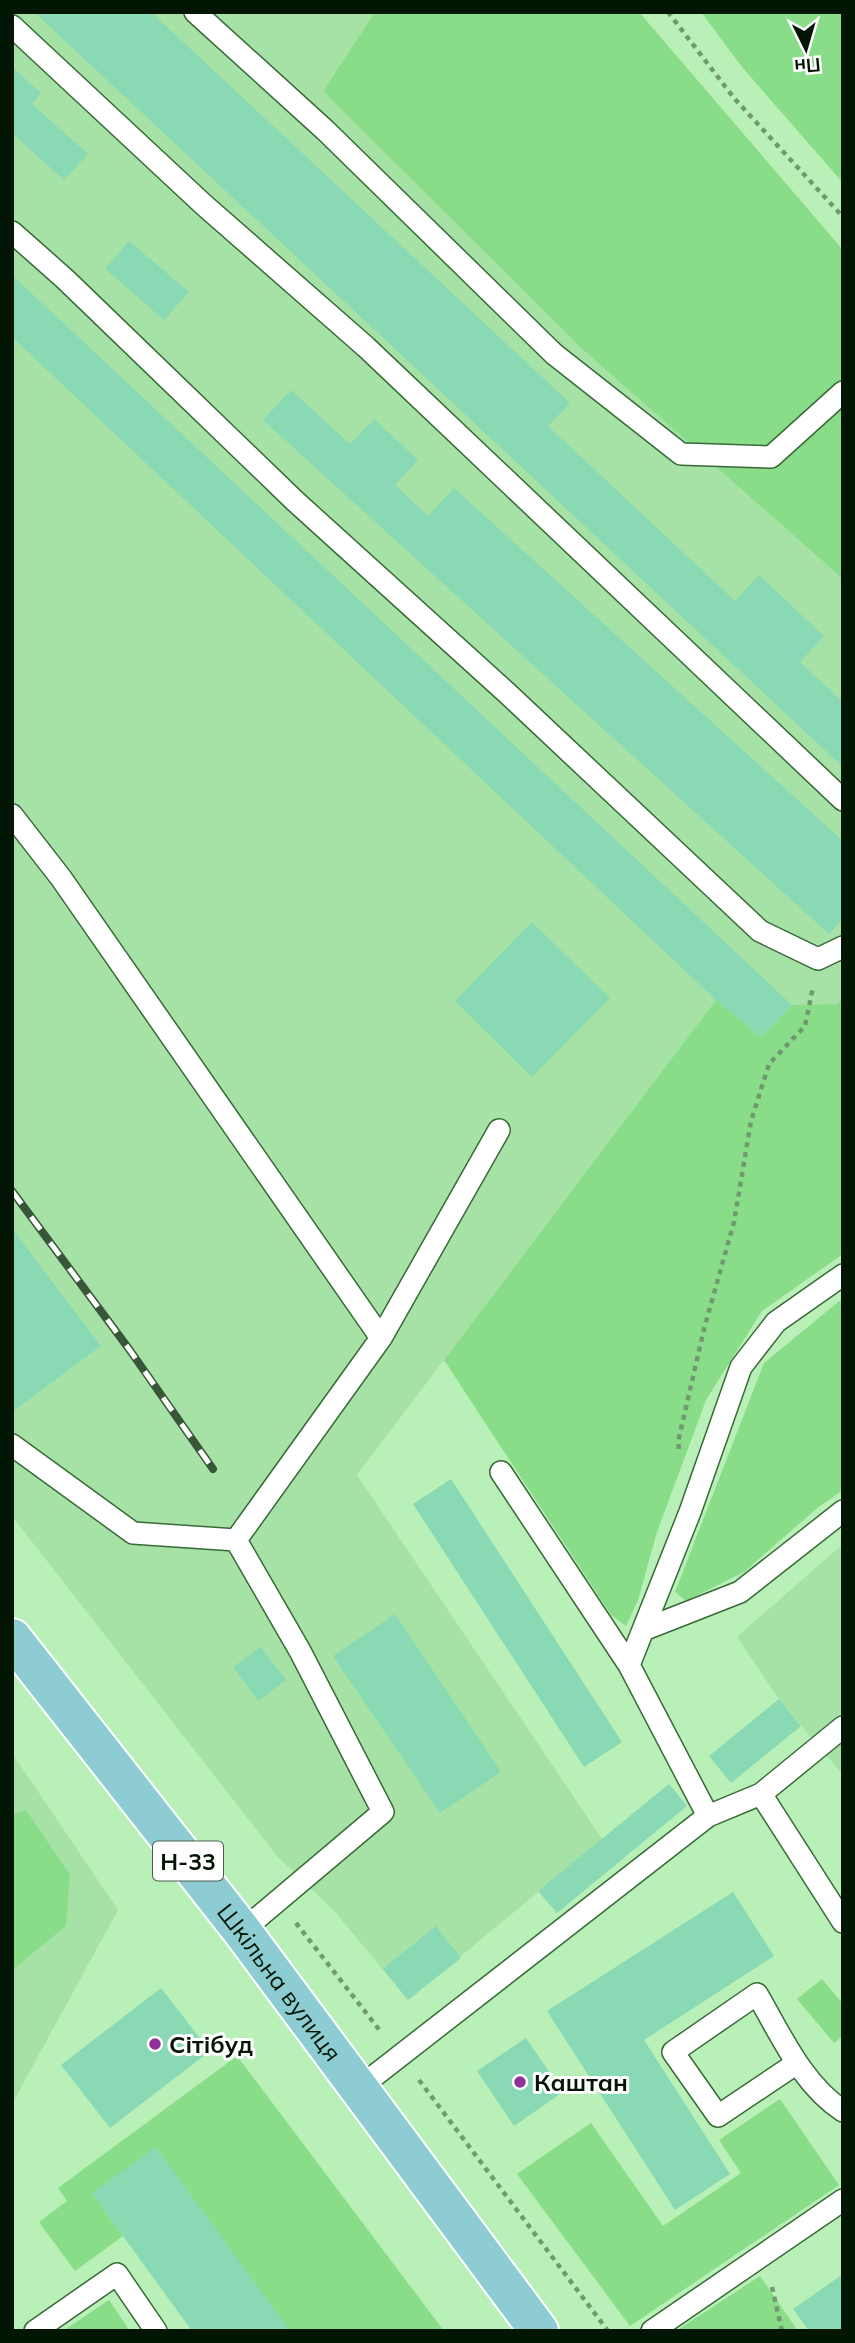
<svg xmlns="http://www.w3.org/2000/svg" width="855" height="2343" font-family="Mulish,sans-serif">
	<rect width="100%" height="100%" fill="#b9f0b7"/>
	<!-- built -->
	<path fill="#a6e2a5" d="M12,12H375L323,91L579,346L843,579V999L838,1004L792,1005L761,1037L716,1000L357,1475L602,1839L408,2000L336,1913L277,1856L12,1516Z
		M843,1544V1775L779,1699L737,1637Z
		M12,1753L118,1910L12,2104Z"/>
	<!-- green -->
	<path fill="#89dc88" d="M375,12H639L843,250V579L579,346L323,91Z
		M701,12H843V183L742,67Z
		M843,999V1254L762,1311L706,1400L657,1532L638,1600L626,1626L611,1615L444,1360L716,1000L761,1037L792,1005L837,1004Z
		M843,1298V1490L816,1509L744,1572L686,1601L675,1592L764,1363Z
		M26,1810L70,1875L66,1926L12,1970V1815Z
		M822,1979L843,2004V2036L834,2043L797,1999Z
		M237,2056L444,2331H290L92,2193L123,2236L75,2271L39,2222L67,2201L58,2188Z
		M780,2099L839,2185L630,2326L517,2174L591,2123L663,2226L741,2173L719,2140Z
		M760,2276L798,2331H676Z
		M109,2300L130,2331H63Z"/>
	<!-- building -->
	<path fill="#89d9b5" d="M34,12H151L570,403L548,426L735,601L759,575L824,636L800,662L843,702V767Z
		M12,67L41,93L32,104L88,154L64,180L12,133Z
		M129,241L189,292L164,320L105,269Z
		M12,275L792,1005L761,1037L716,1000L12,337Z
		M291,390L350,444L374,419L418,460L395,485L428,516L454,488L843,841V919L829,934L263,420Z
		M532,922L610,998L532,1077L455,1001Z
		M12,1229L101,1346L12,1412Z
		M451,1479L622,1742L584,1767L413,1504Z
		M395,1614L501,1772L440,1813L333,1656Z
		M261,1647L286,1680L258,1701L233,1667Z
		M779,1699L801,1726L731,1783L709,1756Z
		M669,1784L687,1806L557,1913L538,1891Z
		M733,1892L774,1956L644,2040L730,2174L675,2210L547,2011Z
		M436,1926L461,1958L408,2000L383,1969Z
		M161,1988L210,2051L110,2128L61,2065Z
		M526,2038L563,2092L514,2126L477,2071Z
		M156,2147L290,2331H192L123,2236L92,2193Z
		M843,2274V2331H809L793,2309Z"/>
	<g fill="none" stroke-linecap="round" stroke-linejoin="round">
		<!-- lane casing -->
		<g stroke="#386a38" stroke-width="24">
			<path id="lane" d="M195,12L325,130L554,354L681,454L771,457L843,392
				M12,26L204,205L366,347L843,800
				M12,232L65,279L295,501L507,693L760,931L818,959L843,947
				M12,815L61,878L381,1338
				M12,1445L133,1533L236,1540
				M501,1472L629,1665
				M643,1630L740,1592L843,1511
				M761,1794L843,1922
				M708,1816L761,1794L843,1727
				M242,1931L383,1812L300,1651L236,1540L381,1338L499,1130
				M797,2063L718,2116L673,2052L757,1994C781,2035 802,2084 843,2111
				M360,2087L708,1816L629,1665L690,1512L741,1367L776,1322L843,1275
				M35,2331L117,2274L156,2331
				M652,2331L843,2200"/>
		</g>
		<!-- primary casing -->
		<g stroke="#fff" stroke-width="42">
			<g id="primary">
				<path id="s1" d="M12,1638L242,1931L539,2331"/>
			</g>
		</g>
		<!-- path -->
		<path stroke="#719970" stroke-width="4.5" stroke-dasharray="5 5" stroke-linecap="butt" d="M668,12L734,98L843,217
			M679,1449L678,1442L704,1329L734,1222L751,1121L769,1064L805,1026L813,987
			M296,1923L381,2032
			M419,2080L608,2331
			M772,2287L782,2331"/>
		<!-- lane -->
		<use href="#lane" stroke="#fff" stroke-width="21"/>
		<!-- primary -->
		<use href="#primary" stroke="#8cccd2" stroke-width="38"/>
		<!-- rail casing -->
		<g stroke="#385638" stroke-width="8">
			<path id="rail" d="M12,1191L129,1349L213,1469"/>
		</g>
		<!-- rail -->
		<use href="#rail" stroke="#fff" stroke-width="5" stroke-dasharray="16" stroke-linecap="butt"/>
	</g>
	<!-- markers -->
	<g fill="#903099" stroke="#fff" stroke-width="2.5">
		<circle cx="155" cy="2044" r="7"/>
		<circle cx="520" cy="2082" r="7"/>
	</g>
	<g text-anchor="middle" dominant-baseline="central" stroke-width="6" stroke-linejoin="round" paint-order="stroke">
		<!-- shield labels -->
		<rect fill="#fff" stroke="#4f5c4f" stroke-width="2" x="153" y="1841.5" width="70" height="39" rx="5"/>
		<g font-size="23" font-weight="bold" fill="#031604">
			<text x="188" y="1861">Н-33</text>
		</g>
		<!-- street labels -->
		<g font-size="24" fill="#031604" stroke="#fff">
			<text stroke="none"><textPath href="#s1" startOffset="436">Шкільна вулиця</textPath></text>
		</g>
		<!-- poi labels -->
		<g font-size="24" font-weight="bold" fill="#031604" stroke="#fff" text-anchor="start">
			<text x="169" y="2044">Сітібуд</text>
			<text x="534" y="2082">Каштан</text>
		</g>
	</g>
	<!-- border -->
	<rect width="855" height="2343" fill="none" stroke="#031604" stroke-width="28"/>
	<!-- north arrow -->
	<g transform="translate(806 49) rotate(175)" stroke="#ffffff" stroke-width="5" paint-order="stroke">
	<path d="M0-5L12 26L0 18L-12 26Z" fill="#031604"/>
	<text y="-10" font-size="19" font-weight="bold" text-anchor="middle" fill="#031604">Пн</text>
	</g>
</svg>
